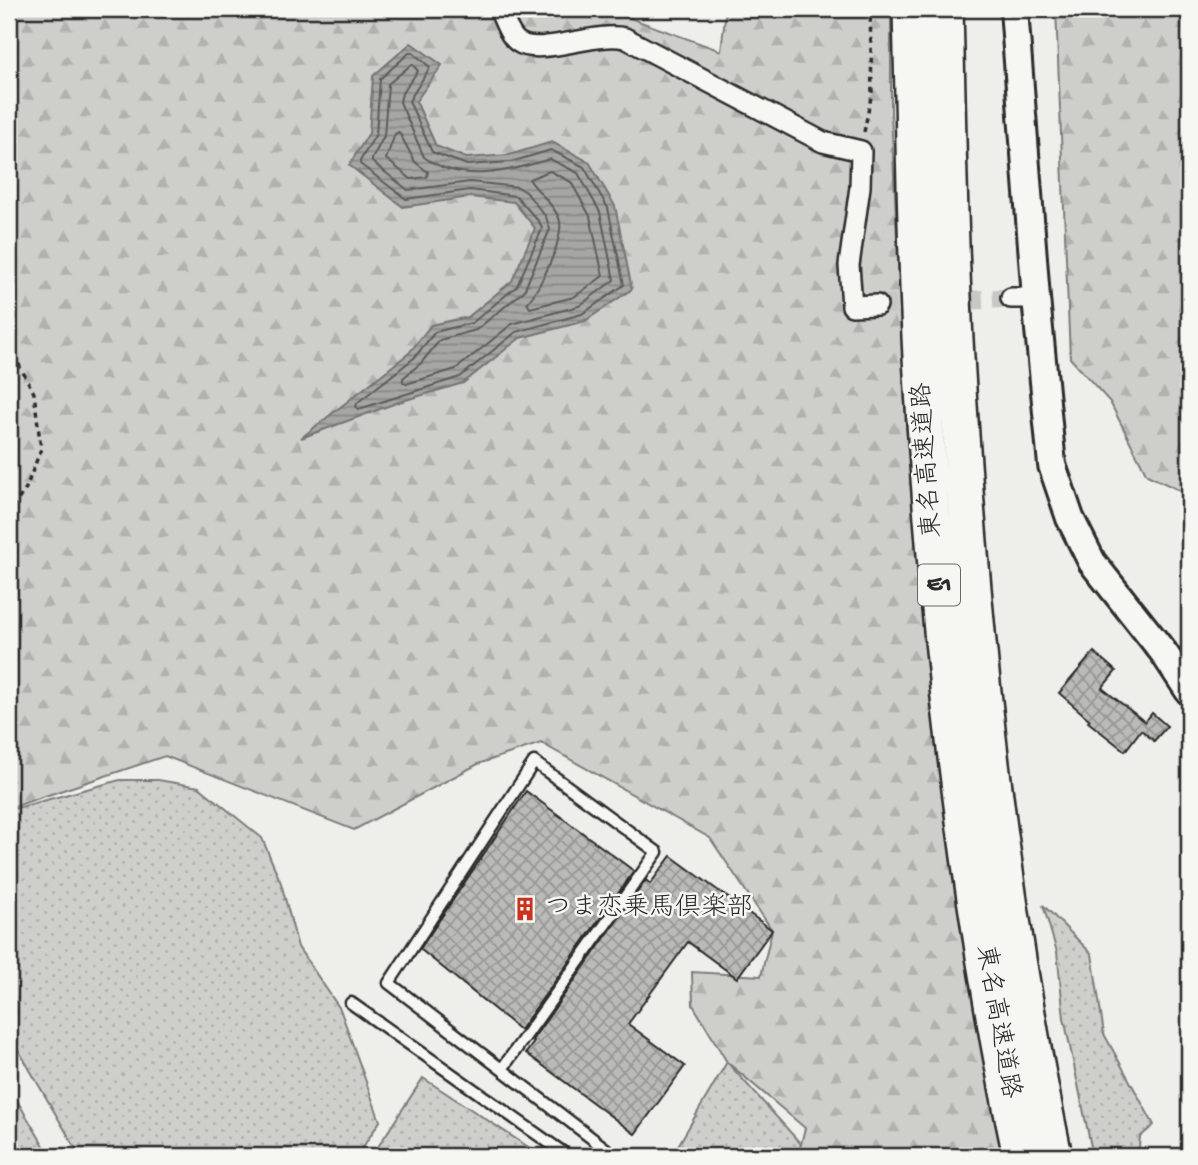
<svg xmlns="http://www.w3.org/2000/svg" width="1198" height="1165" font-family="'Gochi Hand','Klee One',sans-serif">
	<defs>
		<pattern id="green-dots" width="8" height="8" patternUnits="userSpaceOnUse" patternTransform="scale(1.75)"><rect width="8" height="8" fill="#cececa"/><path d="M2 2h.1M6 6h.1" fill="none" stroke="#b1b1ae" stroke-width="1.8" stroke-linecap="round"/></pattern>
		<pattern id="forest-firs" width="22" height="20" patternUnits="userSpaceOnUse" patternTransform="scale(1.75)"><rect width="22" height="20" fill="#cececa"/><path d="M5 1l3.5 6h-7zM16 11l3.5 6h-7z" fill="#b1b1ae"/></pattern>
		<pattern id="water-rules" width="6" height="5" patternUnits="userSpaceOnUse" patternTransform="scale(1.75)"><rect width="6" height="5" fill="#a6a6a3"/><path d="M0 2.5h6" fill="none" stroke="#878785"/></pattern>
		<pattern id="building-cross-hatch" width="8" height="8" patternUnits="userSpaceOnUse" patternTransform="scale(1.75)"><rect width="8" height="8" fill="#babab7"/><path d="M0 0l8 8M0 8l8-8" fill="none" stroke="#979795"/></pattern>
	</defs>
	<rect width="100%" height="100%" fill="#eeeeea"/>
	<filter id="ink" filterUnits="userSpaceOnUse"><feTurbulence type="fractalNoise" baseFrequency=".0143" numOctaves="2"/><feDisplacementMap in="SourceGraphic" scale="14" xChannelSelector="R" yChannelSelector="G"/><feConvolveMatrix kernelMatrix="1 2 1 2 8 2 1 2 1" color-interpolation-filters="sRGB"/></filter>
	<g filter="url(#ink)">
		<!-- green -->
		<path fill="url(#green-dots)" stroke="#7c7c7a" stroke-width="2" d="M120,780H158L199,787L262,838L281,883L298,947L340,1009L380,1121L357,1156H80L9,1034V810Z
			M1043,905L1092,954L1104,1034L1154,1125L1140,1137L1138,1156H1093L1064,1018L1057,952Z
			M727,1062L801,1144L798,1156H672Z
			M423,1078L542,1156H372Z
			M9,1087L50,1156H9Z"/>
		<!-- forest -->
		<path fill="url(#forest-firs)" stroke="#7c7c7a" stroke-width="2" d="M9,9H605L721,51L726,9H891V113L906,425L942,769L958,906L988,1035L1011,1156H798L805,1128L727,1062L693,1005L692,972L761,976L772,930L710,838L541,743L478,764L354,830L165,756L9,808Z
			M1056,9H1189V495L1147,475L1110,402L1070,358Z"/>
		<!-- water -->
		<path fill="url(#water-rules)" stroke="#757573" stroke-width="2" d="M411,43L442,65L416,101L436,146L466,158L509,155L552,142L589,162L615,206L632,289L585,321L520,338L463,383L399,402L301,438L409,353L431,325L468,317L512,281L535,228L514,202L470,197L403,207L349,165L369,133L373,76Z"/>
		<g fill="none" stroke-linecap="round" stroke-linejoin="round">
			<!-- shore -->
			<path stroke="#5c5c5b" stroke-width="2" d="M409,53H413L430,67L409,101L432,152L467,165L511,162L551,150L584,167L608,208L624,285L582,314L516,332L460,377L359,409L356,407L357,403L414,358L435,332L472,323L517,286L542,229L540,223L516,196L470,190L406,199L360,164V161L376,134L380,79Z
				M412,64L418,71L402,93L400,102L424,157C462,185 509,171 550,159L578,173L600,212L614,280L579,306L512,324L456,369L406,384L403,382V378L421,363L440,340L476,330L524,291L550,229L546,217L526,192L518,187L470,182L408,190L372,162V159L384,136L388,84Z
				M399,132L415,162L428,172L427,177L411,179L386,159L395,134Z
				M550,171L571,182L590,216L603,276L574,297L530,308L527,303C540,290 566,235 559,218C553,203 537,192 529,179Z"/>
		</g>
		<!-- building -->
		<path fill="url(#building-cross-hatch)" stroke="#2b2b2b" stroke-width="2" d="M1094,652L1116,671L1102,688L1145,722L1152,713L1167,726L1154,741L1141,730L1125,751L1088,722L1090,720L1059,693Z
			M526,791L634,871L520,1030L420,949Z
			M671,856L772,930L737,978L688,942L628,1024L685,1066L635,1134L526,1053L534,1042L532,1040L646,880L650,884Z"/>
		<g fill="none" stroke-linecap="round" stroke-linejoin="round">
			<!-- street-tunnel -->
			<path stroke="#c7c7c4" stroke-width="19" stroke-dasharray="19 10" stroke-linecap="butt" d="M877,305L1011,298"/>
			<!-- lane casing -->
			<g stroke="#2b2b2b" stroke-width="15">
				<path id="lane" d="M351,1003L568,1156
					M502,1069L657,852L534,762L389,983L615,1156"/>
			</g>
			<!-- street casing -->
			<g stroke="#2b2b2b" stroke-width="24">
				<path id="street" d="M499,9C504,19 509,36 518,42C539,57 594,31 625,38L823,142L861,151L860,187L849,265L852,306L877,305
					M1011,298H1036"/>
			</g>
			<!-- secondary casing -->
			<g stroke="#2b2b2b" stroke-width="32">
				<path id="secondary" d="M1014,9L1036,298L1052,465L1070,518L1092,562L1164,653L1189,691"/>
			</g>
			<!-- highway casing -->
			<g stroke="#2b2b2b" stroke-width="40">
				<path id="highway" d="M911,9C914,125 915,241 921,357C936,625 966,894 1021,1156
					M945,9C948,125 949,241 956,357C972,625 999,893 1054,1156"/>
			</g>
			<!-- path -->
			<path stroke="#2b2b2b" stroke-width="3.5" stroke-dasharray="5 5" stroke-linecap="butt" d="M864,132L872,92L870,9
				M9,346L34,393L41,449L26,488L9,514
				M1184,1156L1189,1150"/>
			<!-- lane -->
			<use href="#lane" stroke="#f6f6f2" stroke-width="10"/>
			<!-- street -->
			<use href="#street" stroke="#f6f6f2" stroke-width="19"/>
			<!-- secondary -->
			<use href="#secondary" stroke="#f6f6f2" stroke-width="26"/>
			<!-- highway -->
			<use href="#highway" stroke="#f6f6f2" stroke-width="35"/>
		</g>
	</g>
	<!-- icons -->
	<defs>
		<g id="building-bare" transform="scale(1.89)"><path d="M-4-6H4V6H1V3H-1V6H-4ZM-2.5-4.3h1.7v1.8h-1.7ZM.8-4.3h1.7v1.8H.8ZM-2.5-1h1.7V.8h-1.7ZM.8-1h1.7V.8H.8Z" fill="#c8321e" stroke="#f6f6f2" stroke-width="2.5" paint-order="stroke"/></g>
	</defs>
	<g fill-rule="evenodd">
		<use href="#building-bare" x="525" y="909"/>
	</g>
	<g text-anchor="middle" dominant-baseline="central" stroke-width="5" stroke-linejoin="round" paint-order="stroke">
		<!-- shield labels -->
		<rect fill="#f6f6f2" stroke="#686867" stroke-width="2" x="918" y="564.5" width="42" height="41" rx="5"/>
		<g font-size="24" font-weight="bold" fill="#2b2b2b">
			<text x="939" y="585">E1</text>
		</g>
		<!-- street labels -->
		<g font-size="26" fill="#2b2b2b" stroke="#f6f6f2">
			<text transform="translate(929 460) rotate(-94)">東名高速道路</text>
			<text transform="translate(996 1022) rotate(80)">東名高速道路</text>
		</g>
		<!-- poi labels -->
		<g font-size="26" fill="#2b2b2b" stroke="#f6f6f2" text-anchor="start">
			<text x="545" y="909">つま恋乗馬倶楽部</text>
		</g>
	</g>
	<!-- margin -->
	<rect width="1198" height="1165" fill="none" stroke="#f6f6f2" stroke-width="35"/>
	<rect x="18" y="18" width="1163" height="1130" fill="none" stroke="#2b2b2b" stroke-width="2.5" filter="url(#ink)"/>
</svg>
